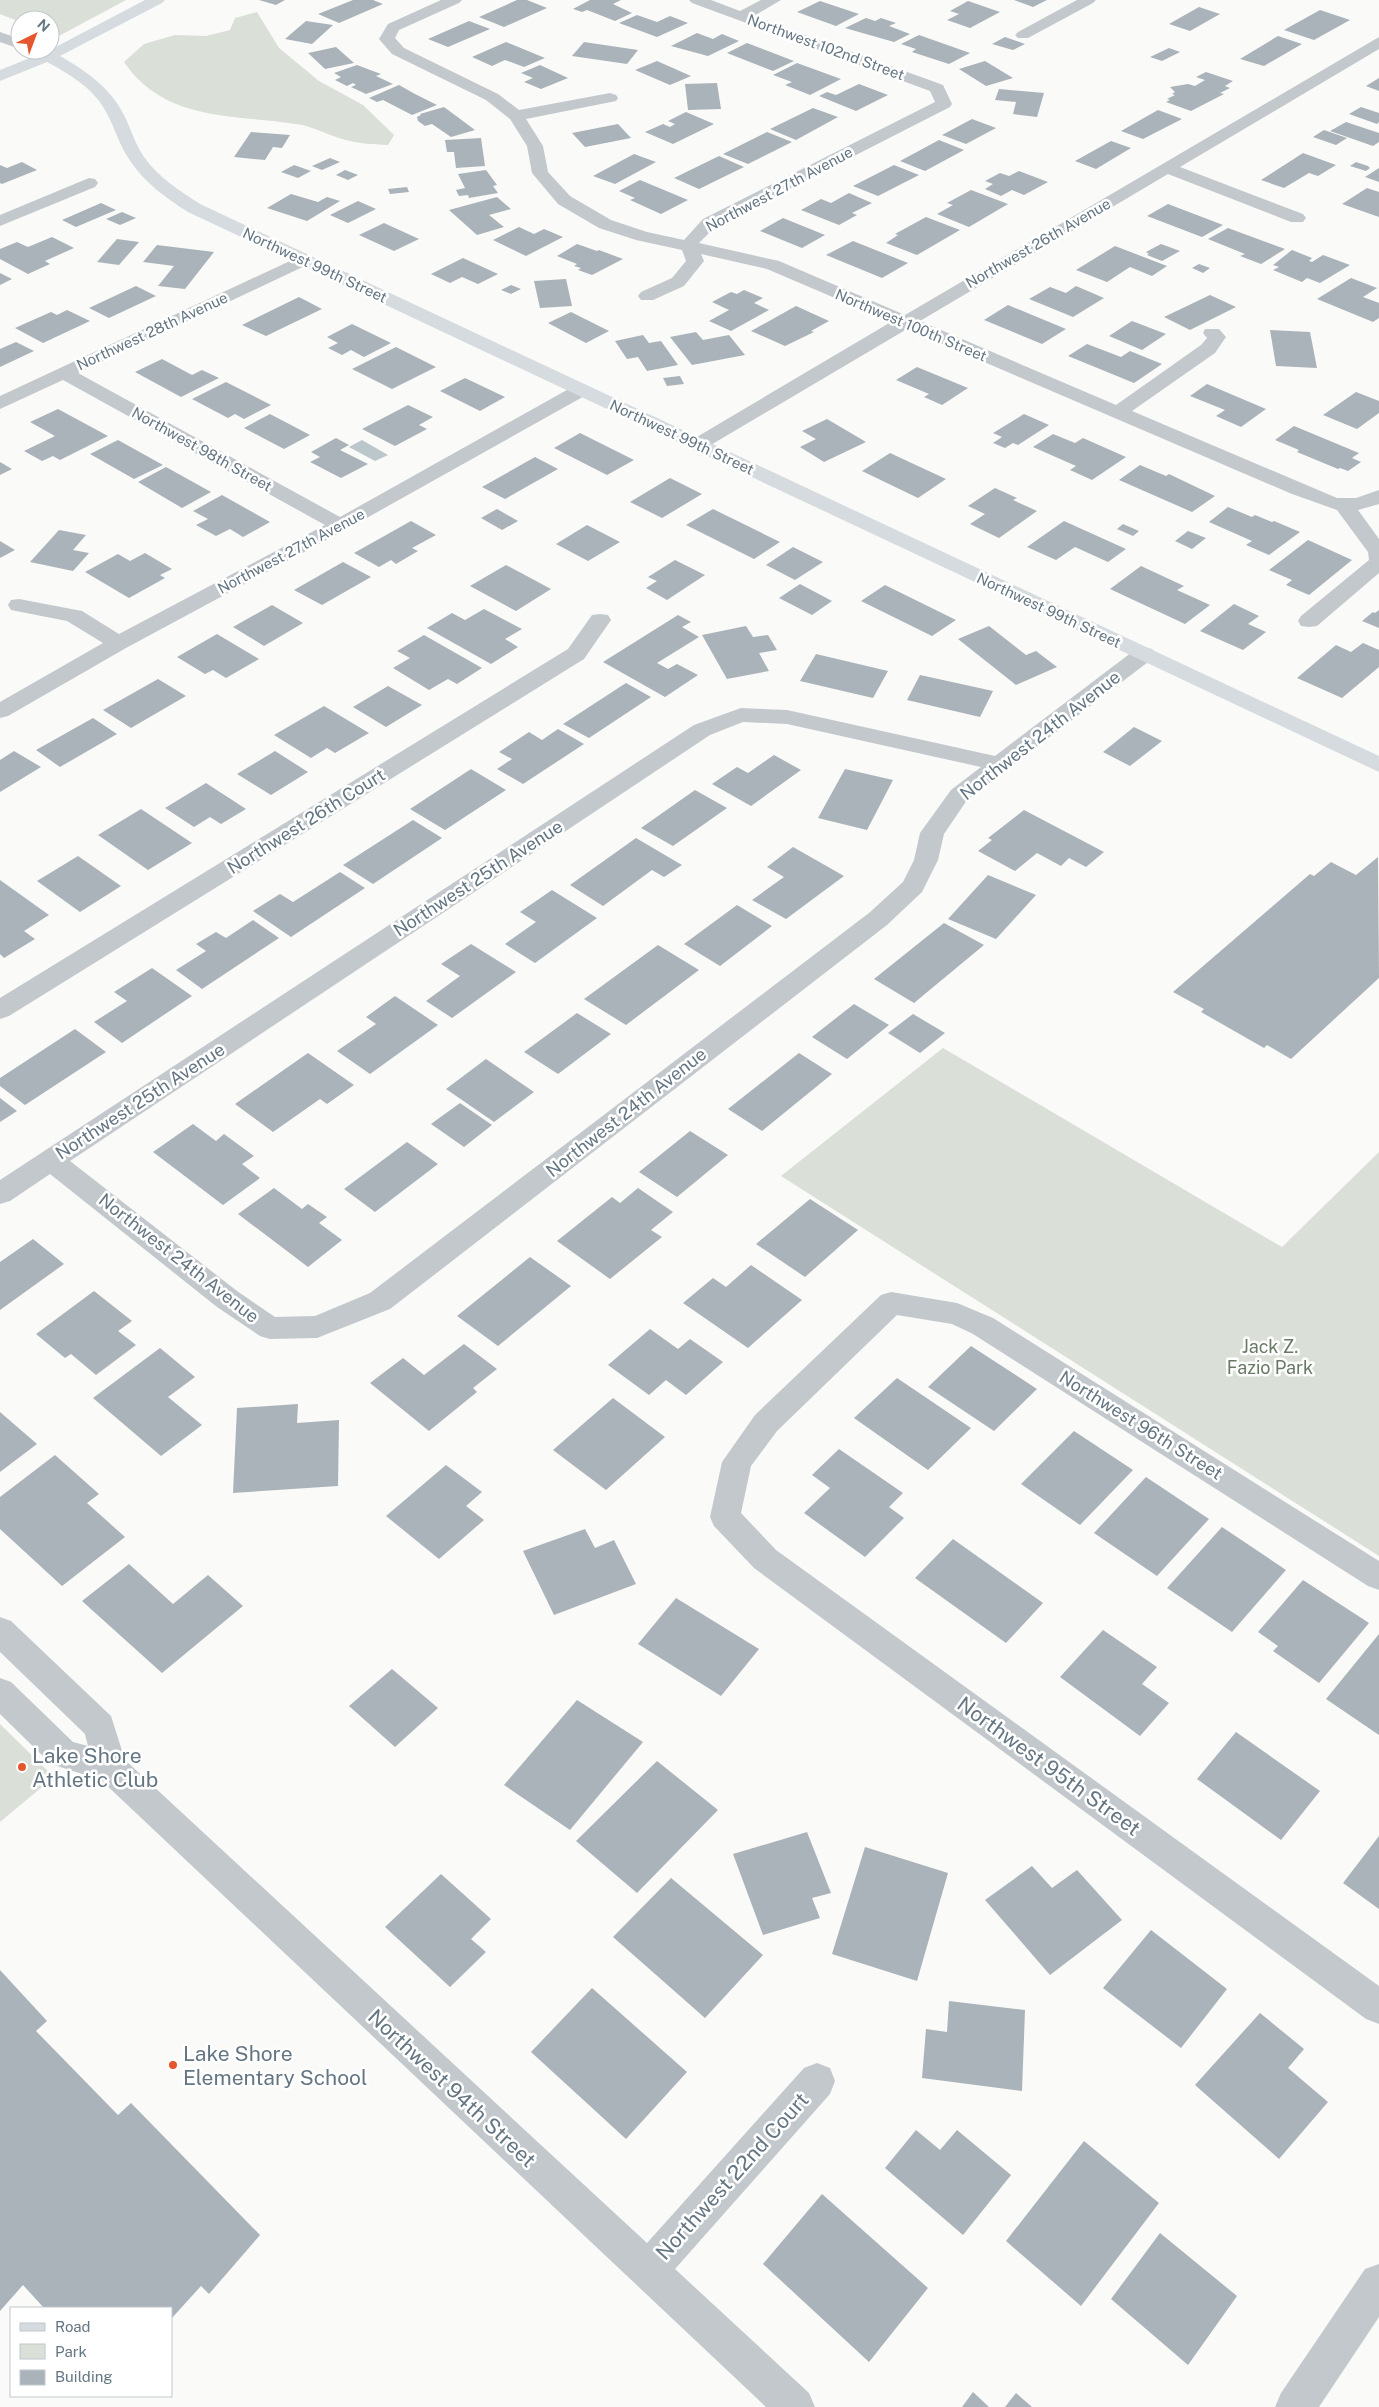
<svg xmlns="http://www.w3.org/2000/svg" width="1379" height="2407" font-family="'Public Sans',sans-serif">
	<rect width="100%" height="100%" fill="#fafaf8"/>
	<!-- green -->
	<path fill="#dadfd7" d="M0,0H126L57,37L50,35V20H20V22L0,14Z
		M257,12L279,48L319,81L363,105L394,135L388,145C374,144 359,144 346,140C329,136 313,126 296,124C232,114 165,122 124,62L144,44L175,35L206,36L230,30L235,18Z
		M943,1048L1282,1247L1379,1152V1556L781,1176Z
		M0,1724L54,1777L0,1822Z"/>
	<!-- water -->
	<path fill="#bbc7cb" d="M362,440L388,455L375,461L349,447Z"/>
	<!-- building -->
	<path fill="#aab3b9" d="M259,0H285L276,5Z
		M353,0H373L383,4L339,23L318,14Z
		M517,0H527L547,8L504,27L479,17Z
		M590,0H621L613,4L632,13L615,21L587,10L582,12L573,9Z
		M1014,0H1047L1033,7Z
		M820,1L859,14L836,26L797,12Z
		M968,1L1000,12L970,28L947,20L959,14L950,11Z
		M1199,7L1220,14L1190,31L1169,24Z
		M1320,10L1350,20L1314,40L1284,30Z
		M637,15L657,22L670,16L688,23L657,37L619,23Z
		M866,18L875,21L881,18L896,23L889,26L910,34L894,42L845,28Z
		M306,21L333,25L312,44L285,39Z
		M469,21L490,29L448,47L428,39Z
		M697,33L713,39L722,34L739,41L708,56L671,46Z
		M919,35L970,53L949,64L912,52L916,49L901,44Z
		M1278,36L1302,44L1264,66L1240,59Z
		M1005,37L1025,44L1013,50L992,44Z
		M506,42L545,58L524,67L505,60L492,66L472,57Z
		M584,42L638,50L627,64L572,56Z
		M747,43L794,61L773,71L727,53Z
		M336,47L354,63L325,69L308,53Z
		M1169,48L1180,52L1162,61L1150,57Z
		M657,61L691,76L670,85L635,70Z
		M985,61L1013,78L986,86L959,69Z
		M797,63L841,79L810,95L785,85L792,82L773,75Z
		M357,65L381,74L376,76L393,84L366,94L351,87L356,85L353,83L347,86L335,80L341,77L334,73Z
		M540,65L568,78L541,89L524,82L533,78L521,73Z
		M1206,72L1233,81L1225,86L1230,88L1220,93L1224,94L1191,111L1166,102L1170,100L1167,99L1175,95L1172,94L1175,92L1170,87L1188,84L1195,86L1205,80L1196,77Z
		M1379,78V91L1366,86Z
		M717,83L721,109L688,110L685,84Z
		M859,84L888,95L856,111L819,96L827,92L836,95Z
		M399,85L415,94L437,105L412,115L383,100L377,102L369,98Z
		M999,89L1044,93L1037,117L1013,114L1016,102L995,100Z
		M444,107L475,130L451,137L432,124L425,126L418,121L417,117L421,115L420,114Z
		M1361,107L1379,113V122L1377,124L1349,114Z
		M813,108L838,117L796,140L770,129Z
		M1158,110L1182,119L1143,139L1121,131Z
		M686,112L714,124L673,144L645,132L663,124L670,127L675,124L668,121Z
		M972,119L996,128L966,144L942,135Z
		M1346,122L1379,133V142L1373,146L1330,131Z
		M618,124L631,138L585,147L572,133Z
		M1324,130L1347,138L1336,145L1313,137Z
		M251,132L290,135L282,148L273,147L265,160L234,157Z
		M767,132L792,142L748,164L723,154Z
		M481,138L485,166L456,168L454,152H447L445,140Z
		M939,140L964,150L925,171L900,161Z
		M1111,141L1131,148L1096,169L1075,161Z
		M1303,153L1336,165L1318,176L1309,173L1284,188L1261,180Z
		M634,154L656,162L615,184L593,176Z
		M719,156L744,167L699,189L674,178Z
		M330,158L340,162L322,170L312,166Z
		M22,162L37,170L2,184L0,183V165L7,168Z
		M1356,162L1368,166L1370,168L1366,171L1350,166Z
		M294,165L311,171L298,178L281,172Z
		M894,165L919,175L878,196L853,186Z
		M1379,168V182L1365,177Z
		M345,170L358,175L348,180L336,175Z
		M486,170L497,185L493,186L498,193L469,198L468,195L459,196L456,190L465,188L458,174Z
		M1019,171L1048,182L1024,195L1012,190L1001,196L985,189L993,184L985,181L1000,173L1009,176Z
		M640,180L688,200L661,214L630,200L635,198L619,191Z
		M407,187L409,192L390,194L388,189Z
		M1367,188L1379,192V217L1342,204Z
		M971,190L1008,204L969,227L937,214L953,205L947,203Z
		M849,193L872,203L852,213L857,215L839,225L801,210L821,199L831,203Z
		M291,194L318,202L327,197L340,201L307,221L267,208Z
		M497,197L511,209L489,215L504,227L477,235L449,210Z
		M358,201L376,209L348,223L330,215Z
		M101,203L116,210L76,227L62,220Z
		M1168,204L1223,225L1202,237L1147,216Z
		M122,212L136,218L120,225L106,219Z
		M926,217L960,230L917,255L886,243L898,235L895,234Z
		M783,218L825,235L802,248L760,231Z
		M384,223L419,239L394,251L359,235Z
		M519,227L534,234L544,229L563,237L526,256L493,240Z
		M1228,228L1285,249L1261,264L1240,256L1245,254L1208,239Z
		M52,237L74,248L45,261L50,264L28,274L0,259V249L17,242L28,247Z
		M117,239L139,242L119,265L97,262Z
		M853,241L908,263L882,278L826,255Z
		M577,244L597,251L599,250L623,259L592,275L578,270L581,268L574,266L577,264L557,256Z
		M1161,244L1180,251L1162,261L1147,255L1149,254L1146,252Z
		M157,245L214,252L185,289L158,286L174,266L143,262Z
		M1115,246L1167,266L1152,276L1130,267L1107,282L1076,270Z
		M1292,250L1312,258L1309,261L1312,262L1323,255L1350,265L1320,283L1307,278L1302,282L1273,270L1279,267L1273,265Z
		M463,258L498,274L478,284L462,277L450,283L431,274Z
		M1199,264L1210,268L1203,273L1192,268Z
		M0,273L12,279L0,285Z
		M1351,278L1377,288L1363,297L1379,303V318L1373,322L1317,299Z
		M566,279L572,306L540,308L534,281Z
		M511,285L521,289L511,294L501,290Z
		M136,286L156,296L109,318L89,308Z
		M1076,286L1104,298L1073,317L1029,299L1050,287L1066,293Z
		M744,290L763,298L754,303L769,310L731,331L709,321L729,310L712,302L731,292L737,294Z
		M1210,295L1236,307L1190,330L1164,317Z
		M299,297L322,309L266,336L242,325Z
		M1008,305L1066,329L1042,344L984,320Z
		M796,306L829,321L811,331L814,332L785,346L751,331Z
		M67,310L90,321L43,343L15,328L51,312L57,315Z
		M571,312L609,331L586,343L548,323Z
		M1132,321L1166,334L1142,350L1109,336Z
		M352,324L391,343L364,357L351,350L342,355L328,348L338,343L327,337Z
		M1270,330L1310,332L1317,368L1276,366Z
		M696,332L703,340L729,335L745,355L692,365L670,337Z
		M643,335L649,343L661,341L678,365L647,371L638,357L627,359L615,341Z
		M16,342L34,351L0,367V349Z
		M1087,344L1121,357L1130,351L1162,364L1134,383L1068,356Z
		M396,347L436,367L392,389L352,369Z
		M162,359L192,375L202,370L219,378L181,397L135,372Z
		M917,367L968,388L942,405L924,397L929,394L896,380Z
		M680,376L684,384L667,386L663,378Z
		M465,378L505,397L480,411L440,391Z
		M226,382L271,405L244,419L235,414L228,418L192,399Z
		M1207,384L1266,409L1241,427L1216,416L1225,410L1190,396Z
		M1356,392L1379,401V413L1357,429L1323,415Z
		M408,405L433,417L419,425L427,429L395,446L362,429Z
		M58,409L108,436L60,460L53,456L42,461L24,451L55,436L30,422Z
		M270,414L310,435L284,449L244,428Z
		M1024,414L1049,425L1018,445L1013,443L1005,448L993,443L1002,437L993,433Z
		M827,419L866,442L824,462L800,447L816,439L802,431Z
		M1294,426L1359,453L1352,458L1361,462L1348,471L1340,468L1338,469L1297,452L1299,450L1275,440Z
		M580,433L634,460L607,475L554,448Z
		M1053,434L1075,443L1083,438L1126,457L1092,480L1070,470L1076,466L1033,447Z
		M336,438L349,445L340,450L368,464L341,478L310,462L320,457L311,452Z
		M118,440L163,465L134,479L90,454Z
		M890,453L946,479L918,498L862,471Z
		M535,457L558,469L505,499L482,487Z
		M0,462L12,469L0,475Z
		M1140,465L1166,476L1169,474L1215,496L1192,512L1119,480Z
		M166,467L211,492L182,508L138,482Z
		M670,478L702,494L662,518L630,502Z
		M995,488L1017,498L1013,500L1037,511L999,538L970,524L985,514L968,506Z
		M222,495L270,522L243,537L230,529L216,536L196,525L208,519L193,511Z
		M1228,507L1252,517L1255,515L1272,522L1274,521L1300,532L1269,555L1246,545L1252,541L1209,522Z
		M497,509L518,521L502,530L481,518Z
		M713,509L780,542L754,559L686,525Z
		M411,521L436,535L412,548L418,551L396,564L391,560L379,567L354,553Z
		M1064,521L1126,549L1108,562L1075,547L1056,560L1027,547Z
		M1123,524L1139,531L1133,536L1117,529Z
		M587,525L620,542L588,561L556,544Z
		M59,530L86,535L73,550L89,553L73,571L30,562Z
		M1188,531L1206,538L1192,549L1175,541Z
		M1308,540L1352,560L1309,595L1286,585L1292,580L1269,570Z
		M0,541L15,550L0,558Z
		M793,547L823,562L795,580L766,565Z
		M145,553L172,569L160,575L165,578L129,598L85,572L118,554L130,561Z
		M675,560L705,575L667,600L646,588L657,581L648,577Z
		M343,562L371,577L322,605L294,590Z
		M506,565L551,589L516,611L470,586Z
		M1141,566L1184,586L1177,590L1210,605L1185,624L1110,589Z
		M800,584L832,601L812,615L779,598Z
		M885,585L956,620L932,636L861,601Z
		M1234,604L1259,616L1248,624L1266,632L1243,650L1200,631Z
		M272,605L303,623L264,646L233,627Z
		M484,609L522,629L505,639L518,647L491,664L427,628L452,613L465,620Z
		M1379,610V628L1362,621L1373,612L1375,613Z
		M678,615L691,622L682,627L699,637L657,663L668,669L677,664L698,675L665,697L603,662Z
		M746,626L753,637L768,635L777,650L759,653L769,671L727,679L702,635Z
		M989,626L1026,655L1036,651L1057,667L1016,685L958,639Z
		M217,634L259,659L226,678L213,670L205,674L177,657Z
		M424,635L482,668L457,684L448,679L429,690L393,668L410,658L397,651Z
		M1363,643L1379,650V667L1342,698L1297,678L1336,645L1351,652Z
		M816,654L888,671L873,698L800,681Z
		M920,675L993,691L980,717L907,700Z
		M158,679L186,696L131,728L103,710Z
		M626,683L651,697L589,738L563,724Z
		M388,686L422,705L386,727L353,707Z
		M324,706L369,733L335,753L327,748L311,758L274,735Z
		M93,718L117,734L60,767L36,750Z
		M1134,727L1162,741L1130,766L1103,752Z
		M558,729L584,744L523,784L497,769L512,759L499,752L529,732L542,740Z
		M14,751L41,767L0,792V760Z
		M275,751L308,772L271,795L237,774Z
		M774,755L801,770L751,806L712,784L737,767L748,773Z
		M471,769L506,790L445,830L410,809Z
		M845,769L893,780L867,830L818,818Z
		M206,783L246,809L221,824L210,817L194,827L165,808Z
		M695,790L727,808L673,846L641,828Z
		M141,809L192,843L148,870L98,835Z
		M1024,810L1104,852L1086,867L1069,858L1061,866L1037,853L1015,871L978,851L992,840L988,838Z
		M413,820L442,838L373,884L343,865Z
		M636,838L682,865L664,877L652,870L603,906L570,885Z
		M793,847L844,876L786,919L752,900L784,877L767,867Z
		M78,856L121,886L80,912L37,881Z
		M1378,857L1379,978L1291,1059L1267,1045L1264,1048L1201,1012L1204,1009L1173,992L1310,874L1314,876L1331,862L1356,875Z
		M340,872L365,888L291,937L253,911L280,894L293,902Z
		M988,875L1036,895L996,939L948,919Z
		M0,880L49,915L24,931L35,939L4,958L0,954Z
		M552,890L597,918L535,963L505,944L536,922L520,912Z
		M737,905L772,926L720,966L684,944Z
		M253,920L279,938L202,989L176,970L206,951L196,944L216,932L226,938Z
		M944,923L984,945L914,1003L874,979Z
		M471,944L516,972L452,1018L426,1001L460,976L441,964Z
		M658,945L699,970L626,1025L584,999Z
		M152,968L192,996L122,1043L94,1022L127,1001L114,992Z
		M395,996L438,1025L370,1074L337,1051L376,1024L366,1017Z
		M854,1004L889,1025L847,1059L812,1037Z
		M577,1013L611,1034L558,1074L524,1052Z
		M913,1014L945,1033L920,1053L888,1033Z
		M75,1029L106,1052L25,1105L0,1086V1078Z
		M308,1053L354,1085L327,1104L320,1099L273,1132L235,1104Z
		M799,1053L832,1074L762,1131L728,1109Z
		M486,1059L534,1092L494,1122L446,1089Z
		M0,1098L17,1111L0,1122Z
		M460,1103L492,1125L464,1147L431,1124Z
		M193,1124L216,1141L224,1134L254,1156L242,1164L260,1178L223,1205L153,1152Z
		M690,1131L728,1155L677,1197L639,1172Z
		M407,1142L438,1164L375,1212L344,1189Z
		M274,1188L302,1209L308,1204L327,1217L319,1223L342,1240L308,1267L238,1214Z
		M638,1188L673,1212L651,1230L662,1237L610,1279L557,1241L612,1197L620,1203Z
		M810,1199L858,1230L805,1277L756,1244Z
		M33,1239L64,1264L0,1310V1262Z
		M530,1257L571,1286L498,1346L457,1316Z
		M751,1265L802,1300L748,1348L683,1303L713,1278L726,1287Z
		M94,1291L132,1321L118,1331L136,1345L96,1375L71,1354L65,1358L36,1334Z
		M650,1329L678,1349L690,1339L723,1362L686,1395L666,1380L649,1395L608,1365Z
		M464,1344L497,1369L473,1388L477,1392L429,1431L370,1383L403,1358L424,1375Z
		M971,1346L1037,1389L994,1431L928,1387Z
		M160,1348L195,1377L168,1397L202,1425L161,1456L93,1398Z
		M897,1378L971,1428L928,1470L854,1418Z
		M613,1398L665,1437L606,1490L553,1450Z
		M298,1404L297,1423L339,1420L338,1486L233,1493L237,1408Z
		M0,1412L37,1444L0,1472Z
		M1074,1431L1133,1470L1080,1525L1021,1484Z
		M839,1449L903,1493L889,1507L904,1518L865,1557L804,1513L830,1488L812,1475Z
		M55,1455L99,1494L87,1503L125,1537L62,1586L0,1529V1497Z
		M446,1465L482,1492L466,1506L484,1520L439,1559L386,1516Z
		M1146,1477L1209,1519L1157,1576L1094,1533Z
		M1222,1527L1286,1570L1232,1632L1167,1588Z
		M585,1529L595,1548L614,1540L636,1584L554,1615L523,1551Z
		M953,1539L1043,1603L1006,1643L915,1578Z
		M129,1564L173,1604L208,1575L243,1606L162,1673L82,1601Z
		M1303,1580L1369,1623L1319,1683L1273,1651L1278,1646L1258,1632Z
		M676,1598L759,1649L721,1696L638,1644Z
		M1103,1630L1157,1667L1142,1684L1169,1703L1140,1736L1060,1677Z
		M1379,1634V1735L1326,1699Z
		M392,1669L438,1708L395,1747L349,1706Z
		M577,1700L643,1742L570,1830L504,1785Z
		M1236,1732L1320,1791L1281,1840L1197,1779Z
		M657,1761L718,1810L637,1893L576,1841Z
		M807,1832L831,1893L812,1898L820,1918L763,1935L733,1854Z
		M1379,1836V1909L1343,1883Z
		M865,1847L948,1873L917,1981L832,1954Z
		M1032,1866L1052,1888L1077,1870L1122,1920L1050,1975L985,1900Z
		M441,1874L491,1919L471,1939L486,1952L450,1987L385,1927Z
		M671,1878L763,1955L705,2018L613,1937Z
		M1151,1930L1227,1989L1181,2048L1103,1988Z
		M0,1970L47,2021L36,2031L118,2115L131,2103L260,2235L209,2294L201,2286L171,2319V2308H44L23,2285L0,2311Z
		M592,1988L687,2072L626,2139L531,2052Z
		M949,2001L1025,2010L1022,2091L922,2078L926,2029L947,2032Z
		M1260,2013L1304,2049L1288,2068L1328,2102L1279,2159L1195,2085Z
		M916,2130L940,2150L957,2130L1011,2175L963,2235L885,2168Z
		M1084,2141L1159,2203L1081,2306L1006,2241Z
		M822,2194L928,2288L869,2362L763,2264Z
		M1160,2233L1237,2296L1188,2365L1111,2299Z
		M973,2392L989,2407H962Z
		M1016,2393L1032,2407H1005Z"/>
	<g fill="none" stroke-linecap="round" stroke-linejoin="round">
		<!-- minor -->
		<path fill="#c3c8cc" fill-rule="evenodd" d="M441,0H462L459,3L399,30L395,38L404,48L498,94L519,110L610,93L616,95L618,98L616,101L526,119L543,146L548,172L570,196L611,220L647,232L684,240L703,219L935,102L930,91L692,3L689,0H711L740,11L761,0H781L754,16L943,85L952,104L950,107L715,227L699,243L779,261L905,315L1379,37V49L1180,167L1303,214L1306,218L1303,222H1291L1168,174L920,321L1116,405L1201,345L1207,338L1203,333L1205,329H1219L1226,337L1215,353L1132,411L1337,498H1356L1379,490V504L1358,510L1379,539V573L1317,626L1309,627L1301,626L1298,621L1301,616L1369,560L1368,552L1337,510L1292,494L907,329L704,449L697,451L690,449L687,445L690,441L891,322L767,269L701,254L704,261L684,286L653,300H641L638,296L641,292L672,278L686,261L682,250L636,240L599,228L558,204L532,173L527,146L510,119L486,100L392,54L379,39L388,24Z
			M1077,0H1096L1093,3L1028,38H1018L1015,35L1018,32Z
			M0,32L20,39V49L0,42Z
			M89,178L95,179L98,183L95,187L0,226V215Z
			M303,255L309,256L312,260L309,264L78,373L340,517L574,386H588L591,390L588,394L347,529L126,648L8,716L0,718V702L103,643L67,621L11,610L8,605L11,600L19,599L82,611L119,634L325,525L63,380L0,409V396Z
			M600,614L608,615L611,620L584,659L9,1016L0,1019V998L568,649L592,615Z
			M1144,647L1152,649L1155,654L1152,659L967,800L944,834L938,860L922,892L887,925L390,1309L317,1338L270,1339L260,1336L217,1307L50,1174L10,1201L0,1204V1180L694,725L741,708L787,710L995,756L1136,649ZM743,722L787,724L981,767L951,790L920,833L914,860L903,882L869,913L370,1293L315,1316L275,1317L237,1291L70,1161L710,735Z
			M891,1292L957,1303L993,1318L1379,1561V1590L1368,1586L973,1334L952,1324L897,1315L777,1431L751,1466L741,1513L776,1550L1379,1986V2024L1366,2019L754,1568L714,1526L710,1517L722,1462L755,1415L881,1295Z
			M0,1617L11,1621L111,1716L125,1760L647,2243L804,2068L817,2063L830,2068L835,2081L830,2094L675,2269L809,2393L815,2407H766L101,1780L51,1764L0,1714V1678L11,1682L73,1742L88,1746L85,1734L0,1652Z
			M1379,2264V2317L1319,2407H1275L1281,2393L1365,2269Z"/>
		<!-- major -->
		<path fill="#d6dbdf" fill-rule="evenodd" d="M145,0H165L162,3L60,56C86,71 110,87 124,115C131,129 135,144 144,157C158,177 180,191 200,204L1379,756V772L188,212C166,198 145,183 131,162C119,146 115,127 105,110C93,88 69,74 47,62L0,81V70L50,50Z"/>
	</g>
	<!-- markers -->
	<g fill="#e4572e" stroke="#fff" stroke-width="2">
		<circle cx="22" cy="1767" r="5"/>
		<circle cx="173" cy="2065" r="5"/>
	</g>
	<g text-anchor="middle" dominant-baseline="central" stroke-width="5" stroke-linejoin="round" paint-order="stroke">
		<!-- far-street labels -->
		<g font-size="15" fill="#657683" stroke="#fff">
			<text transform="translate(826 47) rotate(20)">Northwest 102nd Street</text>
			<text transform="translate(779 189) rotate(-28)">Northwest 27th Avenue</text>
			<text transform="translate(1038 243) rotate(-30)">Northwest 26th Avenue</text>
			<text transform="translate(315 265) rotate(25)">Northwest 99th Street</text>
			<text transform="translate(911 325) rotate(23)">Northwest 100th Street</text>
			<text transform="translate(152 331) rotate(-25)">Northwest 28th Avenue</text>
			<text transform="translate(682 437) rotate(25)">Northwest 99th Street</text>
			<text transform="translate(202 449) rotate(29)">Northwest 98th Street</text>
			<text transform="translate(291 551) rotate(-28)">Northwest 27th Avenue</text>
			<text transform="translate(1049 610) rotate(25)">Northwest 99th Street</text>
		</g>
		<!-- street labels -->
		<g font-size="18" fill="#657683" stroke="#fff">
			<text transform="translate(1040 735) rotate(-38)">Northwest 24th Avenue</text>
			<text transform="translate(306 821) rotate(-32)">Northwest 26th Court</text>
			<text transform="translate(478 878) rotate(-33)">Northwest 25th Avenue</text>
			<text transform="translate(140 1101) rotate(-33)">Northwest 25th Avenue</text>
			<text transform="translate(626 1112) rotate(-38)">Northwest 24th Avenue</text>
			<text transform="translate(179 1258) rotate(38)">Northwest 24th Avenue</text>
			<text transform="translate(1141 1425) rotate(32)">Northwest 96th Street</text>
		</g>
		<!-- park labels -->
		<g font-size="18" fill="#687a64" stroke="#fff">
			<text x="1270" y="1346">Jack Z.<tspan x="1270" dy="21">Fazio Park</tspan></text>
		</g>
		<!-- near-poi labels -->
		<g font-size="21" fill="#657683" stroke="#fff" text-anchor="start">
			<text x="32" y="1755">Lake Shore<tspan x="32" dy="24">Athletic Club</tspan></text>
			<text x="183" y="2053">Lake Shore<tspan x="183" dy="24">Elementary School</tspan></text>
		</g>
		<!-- near-street labels -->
		<g font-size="21" fill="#657683" stroke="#fff">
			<text transform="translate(1049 1766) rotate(36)">Northwest 95th Street</text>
			<text transform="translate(452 2088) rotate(43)">Northwest 94th Street</text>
			<text transform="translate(732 2176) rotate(-48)">Northwest 22nd Court</text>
		</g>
	</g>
	<!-- legend -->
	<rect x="10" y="2307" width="162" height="90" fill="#ffffff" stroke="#c1c8cd"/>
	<rect x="20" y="2323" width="25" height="8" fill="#d6dbdf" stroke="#c1c8cd"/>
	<text x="55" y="2332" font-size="15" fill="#657683">Road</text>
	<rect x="20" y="2344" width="25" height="15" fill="#dadfd7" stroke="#c1c8cd"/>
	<text x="55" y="2357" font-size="15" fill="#657683">Park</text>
	<rect x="20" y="2370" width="25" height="15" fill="#aab3b9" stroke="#c1c8cd"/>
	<text x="55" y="2382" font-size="15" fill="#657683">Building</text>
	<!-- north arrow -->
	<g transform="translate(35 35) rotate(42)"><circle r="24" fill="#ffffff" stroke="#c1c8cd"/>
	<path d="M0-4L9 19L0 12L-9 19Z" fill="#e4572e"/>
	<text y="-8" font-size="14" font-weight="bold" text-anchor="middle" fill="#657683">N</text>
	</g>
</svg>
